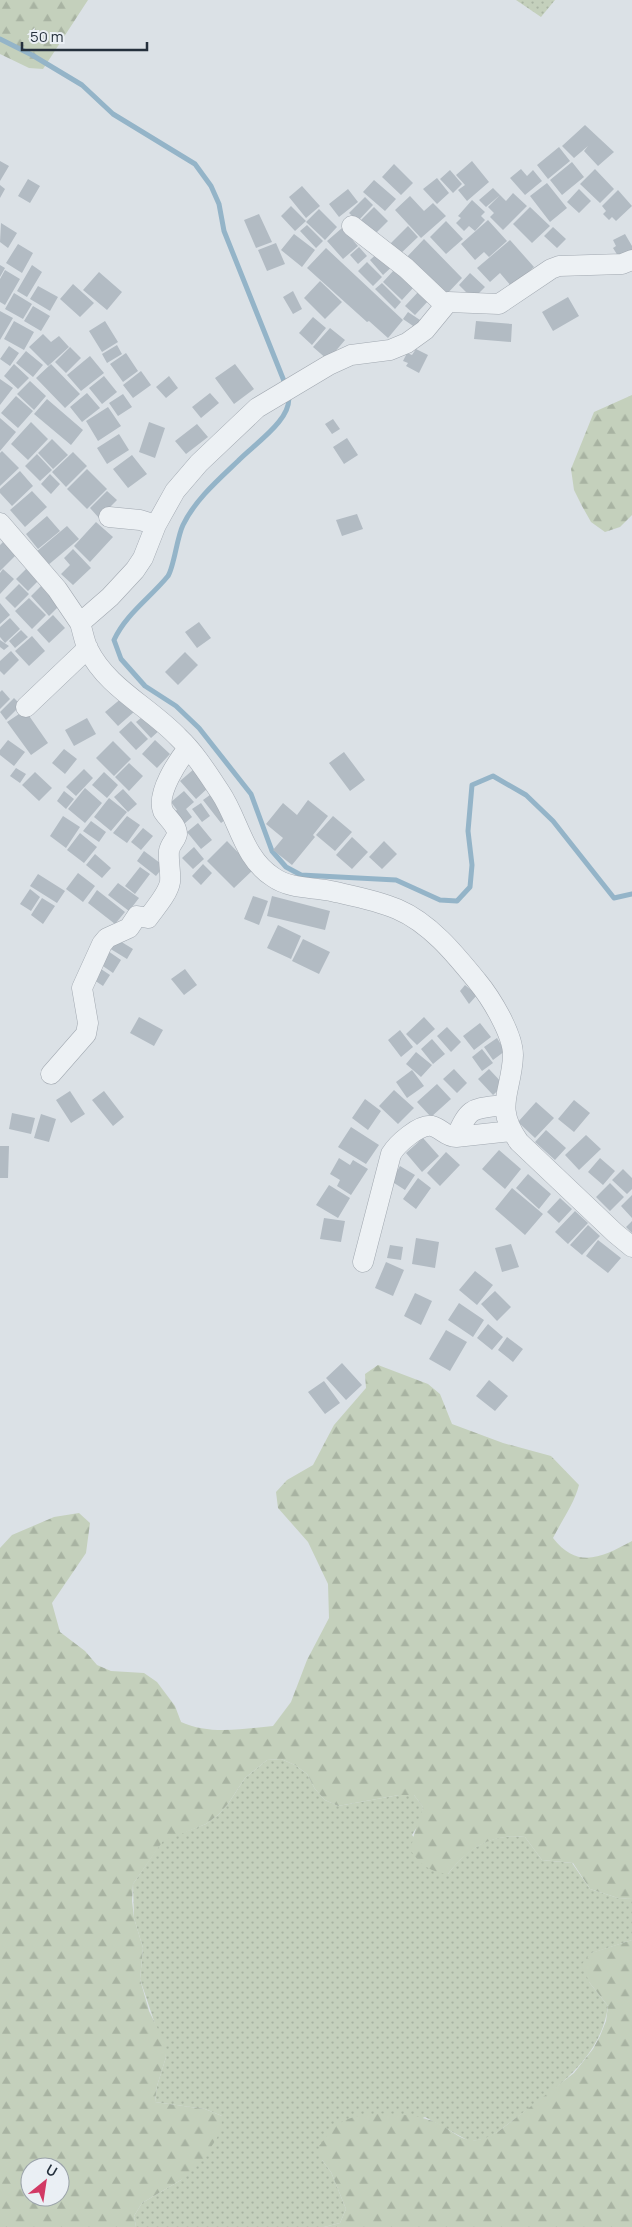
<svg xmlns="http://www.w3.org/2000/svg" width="632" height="2227" font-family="Manrope,sans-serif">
	<defs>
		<pattern id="grass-dots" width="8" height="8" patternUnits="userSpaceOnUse" patternTransform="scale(1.25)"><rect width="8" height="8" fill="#c4d0bc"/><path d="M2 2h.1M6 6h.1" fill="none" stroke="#a8b3a2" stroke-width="1.8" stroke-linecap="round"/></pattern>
		<pattern id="forest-firs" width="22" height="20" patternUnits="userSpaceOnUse" patternTransform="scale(1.25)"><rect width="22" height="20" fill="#c4d0bc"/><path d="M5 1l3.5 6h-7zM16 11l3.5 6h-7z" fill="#a8b3a2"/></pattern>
	</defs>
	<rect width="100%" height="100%" fill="#dbe1e6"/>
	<!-- grass -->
	<path fill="url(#grass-dots)" d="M516,0H555L541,17Z
		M281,1759L295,1765L307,1774L315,1789L325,1800L338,1806L399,1795H414L423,1807L420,1822L412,1835L448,1874C468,1847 492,1833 525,1837L542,1860L572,1863L590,1889L618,1898L632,1899V1940L592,1953L589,1982L608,2006C600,2066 543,2096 499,2131L486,2139L469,2141L425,2117L322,2160L331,2172L346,2209L340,2223L324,2227H136L134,2216L142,2203L181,2180L222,2116L205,2109L155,2102L157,2086L166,2057L140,1979L143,1948L134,1918L133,1884L163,1840L206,1824L218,1815L228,1804L245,1778L267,1760Z"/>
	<!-- forest -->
	<path fill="url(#forest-firs)" fill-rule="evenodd" d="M0,0H88L43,69L29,68L0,54Z
		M632,395V515L620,527L605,532L591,522L582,506L574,490L571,469L594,412Z
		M378,1365L428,1384L440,1394L452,1424L503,1443L551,1456L579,1485C574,1504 562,1520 553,1538C578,1570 602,1557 632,1541V1899L618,1898L590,1889L573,1863L542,1860L525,1837C492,1833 468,1848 448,1874C430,1872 421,1865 411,1851C412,1835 419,1823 423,1807L414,1795H399L338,1806L325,1800L315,1789L307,1774L295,1765L281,1759L267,1760L245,1778L228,1804L218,1815L206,1824L163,1841L133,1884L132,1901L134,1918L143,1948L140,1979L149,2011L164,2041L166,2057L157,2086L155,2102L205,2109L222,2116L221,2131L205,2157L195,2168L181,2180L142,2203L134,2216L136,2227H0V1548L12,1535L54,1517L79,1513L90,1523L86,1553L52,1603L60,1632L85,1651L97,1665L111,1671L144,1673L157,1682L175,1706L181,1722C209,1735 243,1729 273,1726L291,1702L307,1660L329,1618L328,1584L308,1542L278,1508L276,1492L287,1480L313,1465L334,1425L366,1388L365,1374ZM30,2167H60V2197H30Z
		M632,1940V2227H324L340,2223L346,2209L331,2172L322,2160L319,2146C325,2139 332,2128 340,2123C362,2109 413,2112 437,2123C447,2127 460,2140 471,2140C482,2141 490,2136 499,2131L574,2073L593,2049L600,2036L606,2021L608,2006L589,1982L582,1964L591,1953Z"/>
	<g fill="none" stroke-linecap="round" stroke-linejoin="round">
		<!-- stream -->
		<path stroke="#94b4c8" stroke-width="5" d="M0,39L32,55L82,85L113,114L195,164L211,186L219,204L224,231L286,386
			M288,394C295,418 253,445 238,461C218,480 195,500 183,525C177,537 174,567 168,576C150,598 126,614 114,640L121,659L145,686L176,706L199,728L251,794L272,851L286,867L301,875L396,880L440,900L457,901L470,887L472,865L468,831L472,785L493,776L526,795L553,821L614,898L632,894"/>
	</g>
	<!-- building -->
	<path fill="#b2bbc3" d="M585,125L614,152L598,166L584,151L588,146L574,158L562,146Z
		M559,147L570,161L548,179L537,165Z
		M0,161L9,166L0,181Z
		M472,161L489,182L467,201L458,190L465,185L456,175Z
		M572,162L584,177L562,195L550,180Z
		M394,164L413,183L401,195L382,177Z
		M521,169L527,176L533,170L542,181L525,195L510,178Z
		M595,169L614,189L600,203L580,184Z
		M450,170L462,184L453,193L440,179Z
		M437,178L449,193L437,204L423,189Z
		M28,179L40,186L30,203L18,196Z
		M374,180L396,199L385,211L363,192Z
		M547,183L567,208L550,222L530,196Z
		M0,185L5,189L0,198Z
		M302,186L320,206L306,218L289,197Z
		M493,188L500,195L486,207L479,200Z
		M348,189L358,202L339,217L329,204Z
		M579,189L591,201L579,213L567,202Z
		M618,190L632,206L616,221L612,217L609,220L603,214L606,211L602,206Z
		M513,193L527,206L503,230L490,217L494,213L488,207L500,195L506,201Z
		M410,196L424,211L433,203L446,216L421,238L395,210Z
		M365,197L373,205L358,221L349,213Z
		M472,200L485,212L481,216L485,220L475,231L469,226L464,231L456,223L461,218L458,216Z
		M291,206L306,221L295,231L281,216Z
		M374,207L388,221L372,237L358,223Z
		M530,207L550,226L532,243L513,224Z
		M319,209L337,227L325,240L306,222Z
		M259,214L272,242L256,248L244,220Z
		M488,220L507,241L489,257L484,252L475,260L461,244Z
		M446,221L463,239L446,254L430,237Z
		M1,223L17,233L8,248L0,242Z
		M307,225L323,241L316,248L300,231Z
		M408,226L418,237L398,256L388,246Z
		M553,227L566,239L557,248L544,236Z
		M342,228L358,246L343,259L327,241Z
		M294,234L315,250L302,267L281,250Z
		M625,234L632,246V256H618L613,248L616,246L613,240Z
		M424,239L462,278L444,297L405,259Z
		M510,240L534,267L512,287L500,273L490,282L477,268Z
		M276,243L285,264L267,271L258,250Z
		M18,244L33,253L22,273L6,263Z
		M359,247L367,256L358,264L350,255Z
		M326,248L403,320L388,338L369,321L367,322L307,268Z
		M382,249L396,263L383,275L370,260Z
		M367,262L382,277L373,286L358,271Z
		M0,265L5,268L0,277Z
		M32,265L42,272L27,297L17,291Z
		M5,270L20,279L5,305L0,302V279Z
		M394,270L413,288L402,300L383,282Z
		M99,272L122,292L107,310L83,290Z
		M470,273L485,287L473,299L459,285Z
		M320,281L342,302L325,319L304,298Z
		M382,283L401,302L395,309L375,289Z
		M73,284L94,303L80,317L60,299Z
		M38,286L58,297L50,311L30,299Z
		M420,290L430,299L415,315L405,306Z
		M293,291L302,309L293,314L283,297Z
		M14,293L32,304L23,319L5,309Z
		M568,297L579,316L553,331L542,312Z
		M33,306L50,316L41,331L24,321Z
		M0,311L13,318L0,340Z
		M408,312L420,320L416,328L403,319Z
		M313,317L326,328L312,345L299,333Z
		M14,321L34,332L24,350L4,339Z
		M105,321L118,342L102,352L89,331Z
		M476,321L512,324L511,342L474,339Z
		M330,328L345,340L328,360L313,347Z
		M43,334L51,342L59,336L69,347L48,366L29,347Z
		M117,345L122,354L107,363L102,354Z
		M9,346L19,353L10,366L0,359Z
		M70,347L81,358L66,373L55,362Z
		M416,349L428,355L419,373L406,366L408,363L403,361L407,353L412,355Z
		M26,351L43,365L33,377L16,363Z
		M126,353L138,371L123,382L110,364Z
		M90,356L104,373L81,391L67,375Z
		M14,364L29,378L18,389L4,376Z
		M51,364L80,394L65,408L36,378Z
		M235,364L254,389L234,404L215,378Z
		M141,371L151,385L133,398L123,385Z
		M104,376L117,392L102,404L89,388Z
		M169,376L178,388L166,398L156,387Z
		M0,379L13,388L0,405Z
		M30,381L46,396L34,410L17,394Z
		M87,393L100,408L82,422L70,407Z
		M210,393L219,403L201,418L192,407Z
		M123,394L132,407L118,416L109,403Z
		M16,396L33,411L18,428L1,413Z
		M47,399L83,430L71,445L34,414Z
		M108,407L121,426L98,441L86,421Z
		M0,418L16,432L0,451Z
		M333,419L340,429L332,434L325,424Z
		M31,422L48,439L28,460L11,444Z
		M149,422L165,428L155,458L139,452Z
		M197,424L208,437L186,454L175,441Z
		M119,434L129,450L107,464L97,448Z
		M347,438L358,455L344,464L333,447Z
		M52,439L68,455L53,469L38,453Z
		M2,451L19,468L0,486V453Z
		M73,452L87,466L66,487L52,472Z
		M37,454L52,470L40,481L25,466Z
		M132,455L147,474L128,488L113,469Z
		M87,469L107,489L87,509L67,489Z
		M20,471L33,486L12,506L0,493V489Z
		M50,474L60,484L51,494L41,484Z
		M32,491L47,507L25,527L10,510Z
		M107,491L117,500L99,518L90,508Z
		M357,514L363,529L342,536L336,520Z
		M47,516L60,531L38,549L26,534Z
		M96,522L113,537L90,562L74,546Z
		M67,526L79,539L47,566L36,552Z
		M3,542L16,555L0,571V545Z
		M73,549L91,568L73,585L61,574L70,565L64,558Z
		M3,569L14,579L0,594V573Z
		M26,569L38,581L28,591L16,579Z
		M19,584L29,594L15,608L5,598Z
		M41,586L59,606L49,616L31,596Z
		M29,598L46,615L32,629L15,611Z
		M0,603L10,615L0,624Z
		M53,615L65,628L49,643L37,630Z
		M10,618L20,629L5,643L0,637V627Z
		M199,622L211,638L197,648L185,632Z
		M21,630L28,637L15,648L9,641Z
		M32,636L45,651L29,666L15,651Z
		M0,640L9,646L4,650L0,647Z
		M11,651L19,660L4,675L0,671V661Z
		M185,652L198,665L178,685L165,672Z
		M2,690L10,699L0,709V692Z
		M123,697L135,711L118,726L105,712Z
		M14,698L21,705L6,720L0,712Z
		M25,710L48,743L31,755L7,722Z
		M147,713L161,729L151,738L136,722Z
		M87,718L96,734L74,746L65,730Z
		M131,721L148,739L136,750L119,732Z
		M8,740L25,752L14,766L0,755V750Z
		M155,740L170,754L157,768L142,754Z
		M113,741L131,759L114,776L96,758Z
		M64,749L77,759L65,774L52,763Z
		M344,752L365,780L350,791L329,763Z
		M129,763L143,776L129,791L115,777Z
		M16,768L26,774L20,783L10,776Z
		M84,769L93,778L76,796L66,787Z
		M194,769L209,787L196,799L180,781Z
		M35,772L52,788L39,801L22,785Z
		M104,772L118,785L107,798L92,785Z
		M85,788L102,803L85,823L68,809Z
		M123,789L137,804L128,812L114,797Z
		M64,791L74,799L66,809L57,801Z
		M184,791L194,802L186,809L192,817L184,824L174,812L177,810L171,802Z
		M214,792L232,815L221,823L203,800Z
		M109,798L127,812L111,831L94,817Z
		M308,800L328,816L313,835L315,837L292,865L273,850L283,838L266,824L283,803L297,815Z
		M201,803L210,816L202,822L192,809Z
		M63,816L80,827L66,848L50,836Z
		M127,816L140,825L127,843L113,833Z
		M333,816L352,832L335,851L316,835Z
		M91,821L106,832L99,842L83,831Z
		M198,823L212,840L201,849L187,832Z
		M143,828L153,836L141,850L131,842Z
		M80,833L97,847L84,863L67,850Z
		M352,837L368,852L352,869L336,855Z
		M227,841L254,869L234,888L207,861Z
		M384,841L397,854L382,869L369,857Z
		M194,847L204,859L193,869L182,858Z
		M144,851L164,866L156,876L137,861Z
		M95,854L111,868L102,878L86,865Z
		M203,864L212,873L201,885L192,876Z
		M140,867L150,874L135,894L125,886Z
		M78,873L95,886L83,902L66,889Z
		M38,874L65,891L57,903L30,886Z
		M118,883L139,898L129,911L108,895Z
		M30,889L40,897L31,911L20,904Z
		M97,890L125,912L115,924L88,903Z
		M253,896L268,901L259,925L244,919Z
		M272,896L330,911L325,930L267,916Z
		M42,898L55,906L43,924L31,915Z
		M278,925L301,936L291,959L267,948Z
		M115,938L133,949L127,959L109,948Z
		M303,939L330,952L319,974L292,961Z
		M108,951L121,960L113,973L100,964Z
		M98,967L110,975L103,986L91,978Z
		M185,969L197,985L184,995L171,979Z
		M465,985L477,995L469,1004L460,991Z
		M139,1017L163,1030L154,1046L130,1033Z
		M424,1017L435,1029L417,1045L406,1034Z
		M480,1023L491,1037L474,1050L463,1036Z
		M447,1027L461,1042L451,1052L437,1036Z
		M400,1030L413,1047L401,1057L388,1040Z
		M497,1038L505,1051L493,1060L484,1047Z
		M432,1039L445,1054L433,1064L421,1049Z
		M482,1049L493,1063L482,1071L472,1057Z
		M416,1052L432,1065L421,1077L406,1064Z
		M454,1069L467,1083L457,1093L443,1079Z
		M489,1069L504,1085L493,1095L478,1079Z
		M412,1070L424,1086L407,1098L396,1082Z
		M437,1084L451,1099L431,1117L417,1102Z
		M394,1090L414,1108L398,1124L379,1106Z
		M70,1091L85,1114L71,1123L56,1100Z
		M104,1091L124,1117L113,1126L92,1100Z
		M365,1099L381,1111L368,1130L352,1118Z
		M574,1100L590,1113L574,1132L558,1119Z
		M536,1102L554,1118L535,1138L518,1122Z
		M12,1113L35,1118L31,1134L9,1129Z
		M41,1114L56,1119L49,1142L34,1138Z
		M351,1127L379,1145L366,1164L338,1147Z
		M546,1130L566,1148L555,1160L535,1142Z
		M586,1135L601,1149L579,1170L565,1155Z
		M423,1138L439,1156L422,1172L406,1153Z
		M0,1146H9L8,1178H0Z
		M499,1150L521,1169L505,1189L482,1169Z
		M446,1152L460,1165L440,1186L427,1173Z
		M339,1158L350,1165L353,1160L368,1169L351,1195L337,1186L340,1180L330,1174Z
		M600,1158L615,1171L603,1185L588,1172Z
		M400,1166L415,1175L405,1190L391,1181Z
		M623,1169L632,1178V1189L627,1194L612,1180Z
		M528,1174L551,1194L539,1209L516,1188Z
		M418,1178L431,1188L416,1209L403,1199Z
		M610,1183L624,1197L610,1211L596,1197Z
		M329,1185L350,1198L338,1218L316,1205Z
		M512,1188L543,1214L525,1235L495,1209Z
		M632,1195V1218L621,1206Z
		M560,1198L572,1209L559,1223L547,1212Z
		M575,1211L588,1223L568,1244L555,1232Z
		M324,1218L345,1221L341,1242L320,1239Z
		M632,1221V1233L626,1227Z
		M588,1225L600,1236L582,1255L570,1245Z
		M416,1238L439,1242L435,1268L412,1264Z
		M598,1240L621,1258L608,1273L586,1256Z
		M511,1244L519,1267L502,1272L495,1248Z
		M390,1245L403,1247L401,1260L387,1258Z
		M386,1262L404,1270L393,1296L375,1288Z
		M475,1271L493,1285L477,1305L459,1290Z
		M495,1291L511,1307L497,1321L481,1304Z
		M415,1293L432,1301L421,1325L404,1316Z
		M459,1303L484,1320L473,1337L448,1320Z
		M488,1324L503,1337L492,1350L477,1338Z
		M446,1330L467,1342L450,1371L429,1359Z
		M507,1337L523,1349L513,1362L498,1350Z
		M342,1363L362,1385L346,1400L326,1378Z
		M489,1380L508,1396L495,1411L476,1396Z
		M324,1381L340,1403L325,1414L308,1392Z"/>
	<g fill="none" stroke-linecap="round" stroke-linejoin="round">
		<!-- minor casing -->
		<g stroke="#a1a8b0" stroke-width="21">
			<path id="minor" d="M352,226L406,268L445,305
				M632,260L622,264L559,266L551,269L499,304L448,302L425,330L407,343L390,350L351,355L329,365L257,408L199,463L175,491L156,525L143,558L135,570L110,597L80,623C83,632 84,641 88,649C107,688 150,707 179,738C195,753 208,774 220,792C239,820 243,858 273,877C290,889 311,887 331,891C353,896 376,900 397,909C430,923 455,954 477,981C491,998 513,1034 513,1055C512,1092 493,1106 519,1142L615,1233L632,1247
				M109,517L140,520L156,525
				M0,523L57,589L80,623
				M26,707L88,648
				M51,1074L86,1034L88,1023L82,988L102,944L107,938L129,928L137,916L148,918C155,908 168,894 170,882C171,871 168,861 169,851C170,844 176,840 177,834C177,825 167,818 163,811C156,793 178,761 188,748
				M456,1137L511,1131
				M363,1262L391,1154C397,1144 419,1124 432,1126C441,1128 446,1137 456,1137C470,1106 472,1109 504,1105"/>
		</g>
		<!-- minor -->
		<use href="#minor" stroke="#edf1f4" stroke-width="20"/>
	</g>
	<!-- north arrow -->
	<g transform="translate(45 2182) rotate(30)"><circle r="24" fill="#eaeff4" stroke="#9ba3aa"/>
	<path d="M0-4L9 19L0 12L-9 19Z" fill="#d23964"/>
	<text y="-8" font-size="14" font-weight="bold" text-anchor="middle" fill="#25303c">U</text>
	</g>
	<!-- scale -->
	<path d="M22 42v8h125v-8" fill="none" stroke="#25303c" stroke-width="2.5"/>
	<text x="30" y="42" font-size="15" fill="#25303c" stroke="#eaeff4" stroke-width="4" paint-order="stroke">50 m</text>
</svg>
